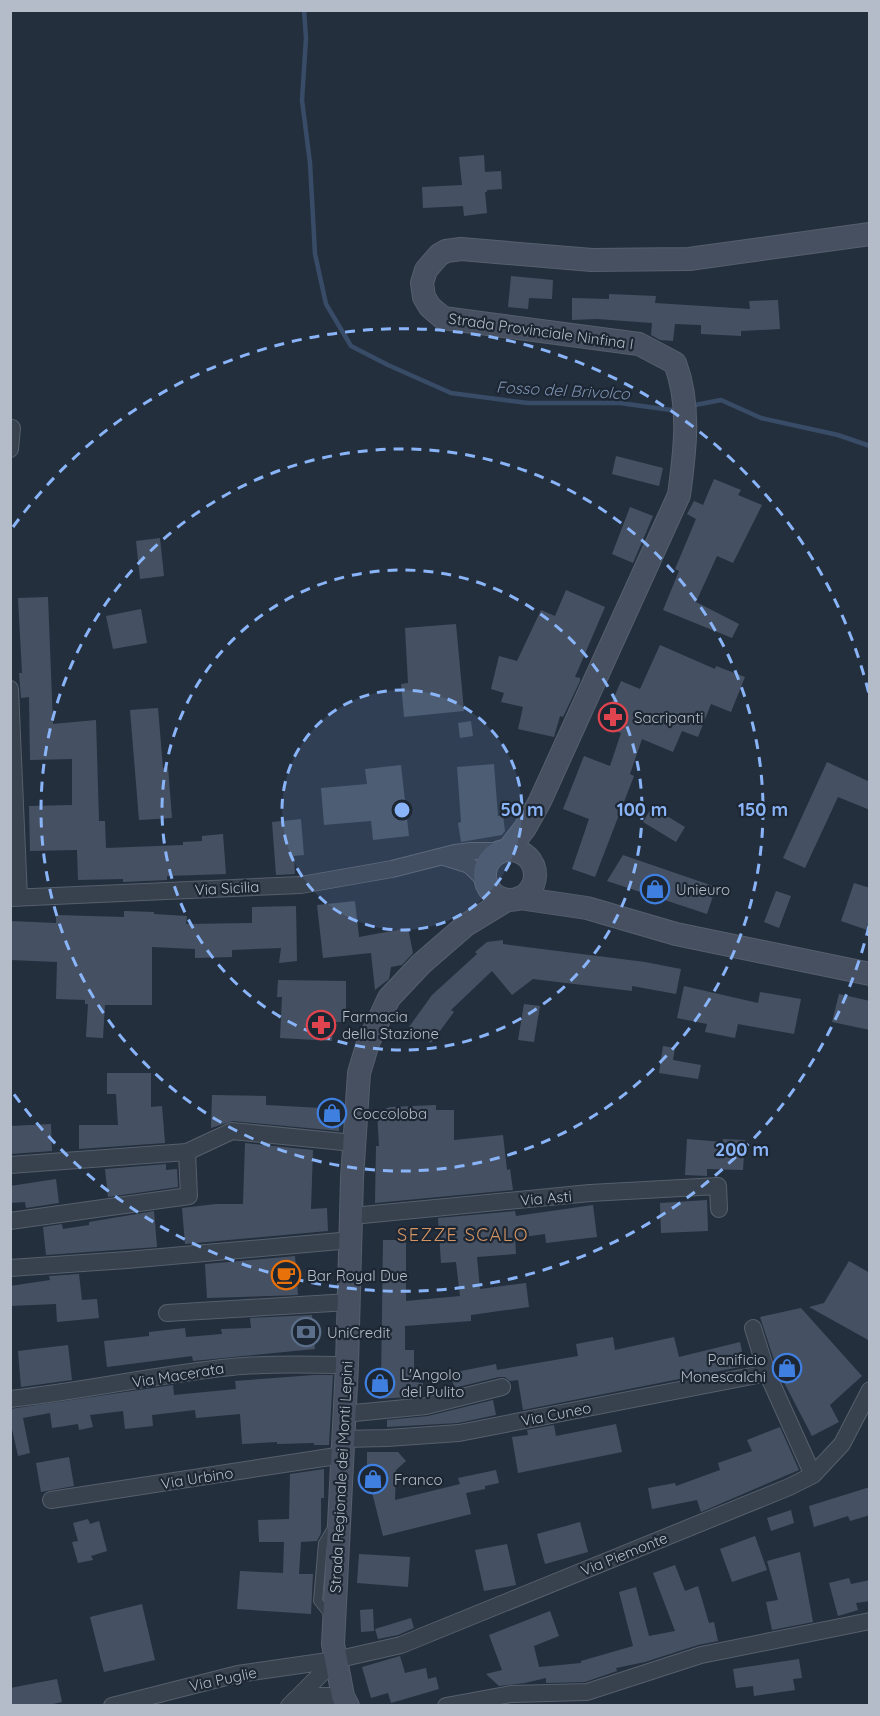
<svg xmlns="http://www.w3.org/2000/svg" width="880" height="1716" font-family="Quicksand,sans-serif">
	<rect width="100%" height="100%" fill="#242f3e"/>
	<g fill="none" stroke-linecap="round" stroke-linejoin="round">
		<!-- stream -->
		<path stroke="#394c67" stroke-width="4.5" d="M304,10L306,38L302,100L310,163L315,254L326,304L351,346L388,365L451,393L528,403H620L671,410L679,408
			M690,406L721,400L761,418L838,435L870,446"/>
	</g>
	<!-- building -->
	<path fill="#455162" d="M484,155L485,172L501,171L502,189L487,190V192H485L487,213L464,216L463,206L423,208L422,187L462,185L459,157Z
		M511,276L553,280L552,299L529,298L528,309L508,307Z
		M609,294L656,296L655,303L750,309L749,301L778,300L780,329L741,331V336L701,334V325L675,324L673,341L660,340L651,335L652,323L597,319L572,320V298L609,299Z
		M616,456L663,468L659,486L612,474Z
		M714,479L741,490L738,495L762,505L733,563L717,556L696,602L739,624L732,638L663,610L679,571L675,569L696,519L687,514L694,501L703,505Z
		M630,507L653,516L633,563L612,554Z
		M160,538L164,576L140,579L136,541Z
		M566,590L605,607L575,677L580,678V681L563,717L560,716L554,737L518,729L523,707L501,702L504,693L491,689L499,656L517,661L541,610L555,616Z
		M48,597L53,724L96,720L99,821H105L106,848L183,845V842L202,841V836L223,834L226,874L167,876V880L123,882V879L78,880L77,850L30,851L29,806L72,805V759L30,760L29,697L21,698L19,673H22L18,598Z
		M141,609L147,643L113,649L106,616Z
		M456,624L464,711L404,717L401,684L408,683L405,628Z
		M660,645L715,669L716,666L745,677L731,712L711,704L698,737L682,731L673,752L642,739L630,774L634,776L595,877L572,869L589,819L563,809L584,756L610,766L621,733L602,725L621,681L640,689Z
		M158,708L163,768L168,767L172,818L139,820L130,710Z
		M471,721L473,736L460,738L458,723Z
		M827,762L870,782V810L838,797L805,868L783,858Z
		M494,764L498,816L503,815L505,831L502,835L461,842L458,823L461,822L457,767Z
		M401,765L409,836L373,840L371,821L324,825L321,788L367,784L365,769Z
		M652,807L685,827L676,842L643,822Z
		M301,819L304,855L294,856L295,874L276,875L272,822Z
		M623,855L716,887L707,914L607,881Z
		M854,883L870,888V924L867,930L841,921Z
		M776,891L791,896L779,928L764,922Z
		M355,901L359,937L408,928L413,953L402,965L391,967L389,979L375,990L371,953L323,958L317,905Z
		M296,906L297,961L279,963L281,948L232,950V957L195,958V949L152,947V1005H105L103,1038L86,1037L88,1004H85V1000L56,999L57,962L10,960V921L56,923V915L124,917V911L154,912V914L187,916L186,924L252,923V907Z
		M503,940V944L645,962L681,969L676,994L632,986V991L533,979L512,995L492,971L451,1010L454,1012L431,1043L409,1027L432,995L477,954L475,952L487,942Z
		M278,980L346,981V1022H333L332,1041L280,1038L282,997H277Z
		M684,986L758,1003L760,992L801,999L794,1034L738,1024L735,1038L705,1032L707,1024L677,1018Z
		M839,994L870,1001V1030L832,1022Z
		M524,1004L540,1006L534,1042L518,1040Z
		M663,1046L675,1048L673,1060L701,1065L698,1079L659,1073Z
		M107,1073H151V1107L162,1106L165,1143L79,1149V1125H118L116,1094H107Z
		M212,1095L266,1096V1105L340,1109L339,1131L233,1121L211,1128Z
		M436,1105V1110H454V1140L503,1135L507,1170L510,1169L513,1190L375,1203L376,1146H379L377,1112L390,1107Z
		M51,1124L52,1151L10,1154V1126Z
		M687,1139L723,1142V1139L745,1140L743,1170L707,1169V1176L685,1175Z
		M245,1143L313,1150L311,1209L327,1208L328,1231L185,1244L182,1208L216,1204H243Z
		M166,1164V1170L177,1169L178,1187L108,1197L105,1169Z
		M56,1179L59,1203L26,1208L25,1202L10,1203V1186Z
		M707,1200L708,1231L661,1233L660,1203Z
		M593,1205L597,1237L546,1243L545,1234L515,1238L516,1254L477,1257L480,1289L526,1283L529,1307L471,1315V1321L405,1326V1350H414V1382L423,1383V1396L378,1399V1384H381L383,1240H406V1301L460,1296L456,1262L441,1263L438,1218L515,1211L516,1216Z
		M154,1211L157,1247L46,1255L43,1227L62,1224L63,1229L89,1225V1222Z
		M295,1256L298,1295L207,1298L205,1264Z
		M849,1261L870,1273V1341L809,1307L824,1303Z
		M79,1274L82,1300L97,1299L99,1318L57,1322L56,1304L10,1306V1286L50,1280L49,1276Z
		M801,1308L862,1376L830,1405L839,1422L812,1436L777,1369L760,1317Z
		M312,1315L315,1349L193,1361L192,1356L107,1367L104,1341L149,1336V1332L185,1328L186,1337L222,1334L221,1329L251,1328L250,1318Z
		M613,1337L615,1350L674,1337L679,1357L740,1342L745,1366L523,1410L518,1380L510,1381L505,1377H499L454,1388L451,1373L496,1364L497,1370L578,1356L576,1344Z
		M68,1345L72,1380L21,1387L18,1351Z
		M314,1375H333L329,1445H314V1443L277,1444V1442L242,1444L240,1414L196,1418L195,1410L152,1415L153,1426L125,1429L123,1411L90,1415L93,1427L79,1430L78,1424L52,1428L50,1413L23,1418L30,1453L18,1456L10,1420V1409L173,1385L174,1395L236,1389L235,1381Z
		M493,1400L496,1415L458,1423L387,1427V1420L428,1416Z
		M616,1424L622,1452L518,1473L512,1437L528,1435L527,1430L554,1425L556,1436Z
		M780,1427L799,1470L701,1512L697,1500L652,1509L648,1488L675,1483L676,1486L720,1470L718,1463L752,1451L747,1440Z
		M367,1452H398L406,1461L396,1470L395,1500L460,1484L458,1478L496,1470L499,1483L485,1486V1489L466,1493L471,1514L383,1536L371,1488H367Z
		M69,1457L74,1486L41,1492L36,1463Z
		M324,1469V1498H321V1533L317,1541L301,1542L299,1574H313L311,1614L237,1609L240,1571L283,1573L284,1542H259L258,1520L289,1519L290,1474Z
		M870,1487V1515L850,1521L848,1516L814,1527L809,1506Z
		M791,1510L794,1523L771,1531L767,1518Z
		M88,1519L90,1524L99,1521L107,1551L91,1556L93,1560L78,1563L72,1542L78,1541L73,1523Z
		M580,1522L588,1552L545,1564L537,1534Z
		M755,1536L767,1570L732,1582L720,1549Z
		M507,1544L516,1585L484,1591L475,1550Z
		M800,1552L813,1622L772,1630L766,1602L778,1600L767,1561Z
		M359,1554L410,1557L408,1587L357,1583Z
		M675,1565L685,1591L698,1586L709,1623L714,1622L718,1641L698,1645L645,1662L616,1668L617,1671L585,1682L546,1683V1678L525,1683L499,1686L486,1674L502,1670L489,1635L550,1611L559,1636L534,1646L539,1667L581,1663V1661L633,1646L619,1592L636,1587L649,1636L675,1631L653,1573Z
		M849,1578L851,1584L870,1580V1601L856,1603L858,1610L838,1616L829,1583Z
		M142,1604L155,1660L104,1672L90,1617Z
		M373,1609L374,1631L361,1632L360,1610Z
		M411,1618L414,1628L398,1635L378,1639L375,1629Z
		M400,1656L405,1673L426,1668L428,1679L436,1677L439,1689L391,1703L388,1693L371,1698L362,1667Z
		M799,1659L802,1678L793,1679L795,1690L754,1696L753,1686L736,1688L733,1669Z
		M57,1679L62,1702L44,1706H10V1688Z"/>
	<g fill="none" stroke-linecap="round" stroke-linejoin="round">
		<!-- lane casing -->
		<g stroke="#565f6c" stroke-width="10">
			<path id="lane" d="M330,1616L318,1601L323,1543L332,1528"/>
		</g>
		<!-- street casing -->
		<g stroke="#565f6c" stroke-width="18">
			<path id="street" d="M10,449L12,428
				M10,689L19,898
				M444,857L469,865L486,881
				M10,898L301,885L392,869L455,853L471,851H500
				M10,1165L187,1152
				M352,1216L590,1193L718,1186L719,1209
				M10,1221L189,1196L187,1152L232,1131L354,1143
				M10,1268L127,1260L351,1240
				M167,1313L349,1302
				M753,1328L767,1373L813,1475
				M10,1399C85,1391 158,1374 232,1367C270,1363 309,1365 347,1365
				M344,1414L426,1406L502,1387
				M343,1439L387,1438L459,1433L767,1373
				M51,1500L343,1455
				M294,1701L311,1696H343
				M112,1706L238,1674L335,1660L401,1645L789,1487L813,1475L842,1444L870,1390
				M289,1706L335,1660
				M446,1706L511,1694L587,1692L701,1655L870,1621"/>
		</g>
		<!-- secondary casing -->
		<g stroke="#565f6c" stroke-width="24">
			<path id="secondary" d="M485 875a25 25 0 1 1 50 0a25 25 0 1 1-50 0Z
				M508,850L525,828L540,801L679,495C685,451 691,405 675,363L639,344L443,318L430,307L424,297L422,283L426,270L439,255L446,251L461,249L592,260L689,259L870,234
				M519,898L587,908L676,934L870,974
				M348,1706L343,1696L333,1644L347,1365L352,1178L359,1073L368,1043L389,998L421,964L466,925L507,900"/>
		</g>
		<!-- lane -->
		<use href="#lane" stroke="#38414e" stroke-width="8"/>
		<!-- street -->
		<use href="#street" stroke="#38414e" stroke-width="16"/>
		<!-- secondary -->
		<use href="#secondary" stroke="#465061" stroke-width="22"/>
	</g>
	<!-- distance rings -->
	<circle cx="402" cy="810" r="120" fill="#8ab4f8" fill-opacity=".12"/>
	<g fill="none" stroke="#8ab4f8" stroke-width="3" stroke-dasharray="10 8">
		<circle cx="402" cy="810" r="120"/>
		<circle cx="402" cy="810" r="240"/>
		<circle cx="402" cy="810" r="361"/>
		<path d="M869 926A481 481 0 0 1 13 1093M13 527A481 481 0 0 1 869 694"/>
	</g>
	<!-- icons -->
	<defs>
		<g id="pharmacy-ring" transform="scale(1.5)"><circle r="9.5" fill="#1d2633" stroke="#e0444e" stroke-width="1.5"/><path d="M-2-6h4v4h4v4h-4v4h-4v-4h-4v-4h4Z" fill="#e0444e"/></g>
		<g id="shop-ring" transform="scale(1.5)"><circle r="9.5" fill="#1d2633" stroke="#3f7fe0" stroke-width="1.5"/><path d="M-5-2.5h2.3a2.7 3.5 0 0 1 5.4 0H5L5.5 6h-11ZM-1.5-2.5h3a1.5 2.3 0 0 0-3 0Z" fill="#3f7fe0"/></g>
		<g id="cafe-ring" transform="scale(1.5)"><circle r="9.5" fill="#1d2633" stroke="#e8710a" stroke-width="1.5"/><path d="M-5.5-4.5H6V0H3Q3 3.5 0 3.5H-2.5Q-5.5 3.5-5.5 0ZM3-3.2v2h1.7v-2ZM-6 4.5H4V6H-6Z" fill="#e8710a"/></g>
		<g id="bank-ring" transform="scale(1.5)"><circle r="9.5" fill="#1d2633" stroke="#5c6f8a" stroke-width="1.5"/><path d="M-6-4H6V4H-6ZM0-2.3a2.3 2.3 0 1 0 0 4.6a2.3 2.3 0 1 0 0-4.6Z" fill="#5c6f8a"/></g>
	</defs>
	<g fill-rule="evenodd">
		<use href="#pharmacy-ring" x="613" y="717"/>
		<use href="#shop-ring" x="655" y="889"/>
		<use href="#pharmacy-ring" x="321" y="1025"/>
		<use href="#shop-ring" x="332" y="1113"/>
		<use href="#cafe-ring" x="286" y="1275"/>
		<use href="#bank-ring" x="306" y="1332"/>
		<use href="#shop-ring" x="787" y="1368"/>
		<use href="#shop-ring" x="380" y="1383"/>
		<use href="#shop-ring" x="373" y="1479"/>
	</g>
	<g text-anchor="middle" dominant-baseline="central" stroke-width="4.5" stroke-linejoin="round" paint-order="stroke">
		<!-- street labels -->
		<g font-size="15" fill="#b4bcc9" stroke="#1d2633">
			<text transform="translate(541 331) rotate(8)">Strada Provinciale Ninfina I</text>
			<text transform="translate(227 888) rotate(-3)">Via Sicilia</text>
			<text transform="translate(546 1198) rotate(-5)">Via Asti</text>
			<text transform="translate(178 1375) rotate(-9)">Via Macerata</text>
			<text transform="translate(556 1414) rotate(-11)">Via Cuneo</text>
			<text transform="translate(341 1477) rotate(-87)">Strada Regionale dei Monti Lepini</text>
			<text transform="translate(197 1478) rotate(-9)">Via Urbino</text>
			<text transform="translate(624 1554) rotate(-22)">Via Piemonte</text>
			<text transform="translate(223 1679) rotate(-12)">Via Puglie</text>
		</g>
		<!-- poi labels -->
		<g font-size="15" fill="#b4bcc9" stroke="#1d2633" text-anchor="start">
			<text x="634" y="717">Sacripanti</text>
			<text x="676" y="889">Unieuro</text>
			<text x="342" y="1016">Farmacia<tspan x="342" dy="17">della Stazione</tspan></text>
			<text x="353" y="1113">Coccoloba</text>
			<text x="307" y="1275">Bar Royal Due</text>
			<text x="327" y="1332">UniCredit</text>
			<text x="766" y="1359" text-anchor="end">Panificio<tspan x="766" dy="17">Monescalchi</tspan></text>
			<text x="401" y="1374">L'Angolo<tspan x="401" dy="17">del Pulito</tspan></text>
			<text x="394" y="1479">Franco</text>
		</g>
		<!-- water labels -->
		<g font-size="16" font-style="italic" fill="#7c92b1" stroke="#1d2633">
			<text transform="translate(563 390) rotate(3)">Fosso del Brivolco</text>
		</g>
		<!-- quarter labels -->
		<g font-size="18" letter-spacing="1.5" fill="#d59563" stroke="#1d2633">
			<text x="463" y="1234">SEZZE SCALO</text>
		</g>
	</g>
	<circle cx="402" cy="810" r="9" fill="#8ab4f8" stroke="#1d2633" stroke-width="3"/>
	<g font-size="18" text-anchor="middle" font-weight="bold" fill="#8ab4f8" stroke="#1d2633" stroke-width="4.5" stroke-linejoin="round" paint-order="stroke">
		<text x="522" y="816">50 m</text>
		<text x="642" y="816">100 m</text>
		<text x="763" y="816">150 m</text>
		<text x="742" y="1156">200 m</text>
	</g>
	<!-- border -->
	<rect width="880" height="1716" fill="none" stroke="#b4bcc9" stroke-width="24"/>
</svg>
